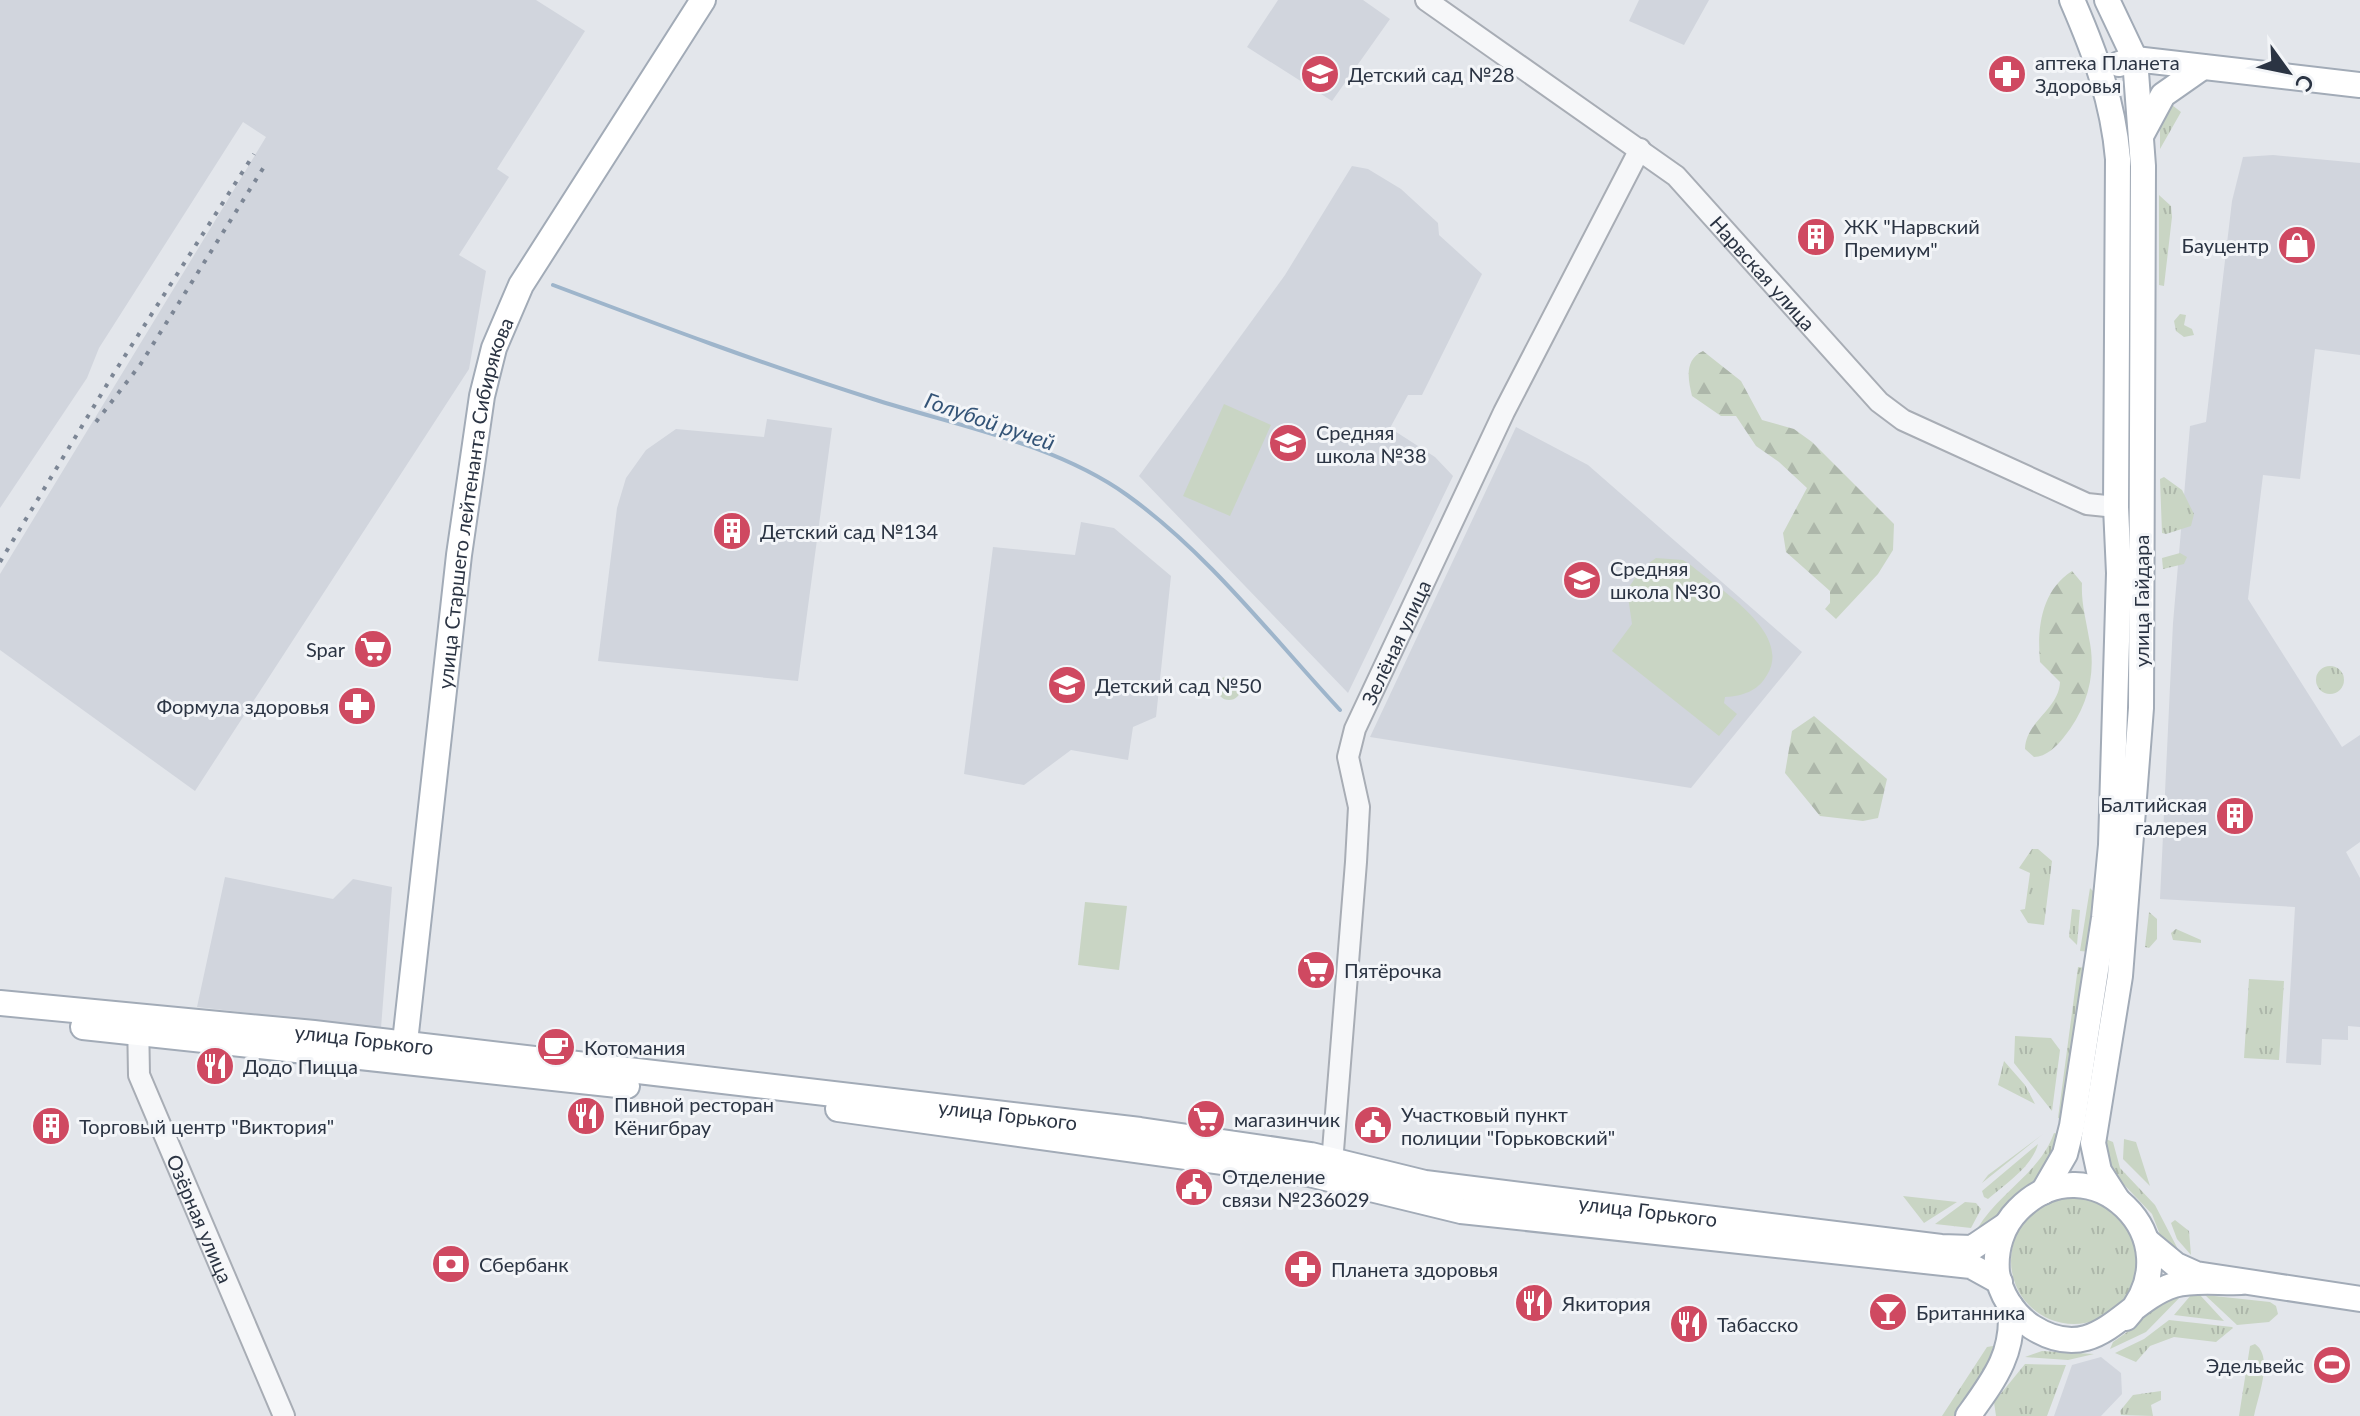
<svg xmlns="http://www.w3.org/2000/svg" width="2360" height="1416" font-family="Lato,sans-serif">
	<defs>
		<pattern id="grass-tufts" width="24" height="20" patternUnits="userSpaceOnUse" patternTransform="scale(2)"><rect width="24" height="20" fill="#c9d5c4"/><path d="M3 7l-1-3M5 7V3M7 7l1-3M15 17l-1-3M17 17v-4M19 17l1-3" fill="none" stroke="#adb7aa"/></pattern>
		<pattern id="forest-firs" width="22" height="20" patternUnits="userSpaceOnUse" patternTransform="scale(2)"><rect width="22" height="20" fill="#c9d5c4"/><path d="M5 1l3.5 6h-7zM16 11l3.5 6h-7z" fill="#adb7aa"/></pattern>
	</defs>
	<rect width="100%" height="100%" fill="#e3e6eb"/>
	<!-- built -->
	<path fill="#d1d5dd" d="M0,0H536L585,31L497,169L509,177L459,255L486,271L469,369L195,791L0,650V574L266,137L243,122L99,348L87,378L0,508Z
		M1278,0H1363L1390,19L1332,101L1247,47Z
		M1639,0H1709L1684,45L1629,21Z
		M2273,155L2360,163V355L2315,349L2300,479L2263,475L2248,599L2342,747L2360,735V842L2346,852L2360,878V1027L2348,1026V1040L2322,1039L2321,1065L2286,1063L2295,907L2160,899L2173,623L2190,426L2206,422L2232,201L2243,157Z
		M1352,166L1368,169L1401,189L1438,223L1439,235L1482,274L1422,395H1408L1390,428L1435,457L1453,476L1348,693L1139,476L1285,275Z
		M767,419L832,428L798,681L598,661L617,508L626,478L646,450L676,429L764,437Z
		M1516,427L1588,465L1802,652L1691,788L1370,737Z
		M1081,522L1114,528L1171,576L1156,717L1133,727L1128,760L1071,750L1024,785L964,774L993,547L1075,555Z
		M225,877L333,899L353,879L392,887L381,1028L197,1007Z
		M2101,1357L2121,1373L2122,1394L2101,1416H2054L2072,1365Z"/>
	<!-- grass -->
	<path fill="url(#grass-tufts)" d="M2172,105L2181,112L2160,149V127Z
		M2159,195L2171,206L2172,217L2164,286L2159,285Z
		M2180,314L2186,315L2184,325L2192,329L2194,335L2184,337L2176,331L2174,321Z
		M2164,477L2182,490L2194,514L2191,526L2166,534L2162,533L2160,479Z
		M2180,553L2187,557L2184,564L2163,569L2162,558Z
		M2316 680a14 14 0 1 1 28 0a14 14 0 1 1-28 0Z
		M1217 688a12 12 0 1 1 24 0a12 12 0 1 1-24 0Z
		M2032,849H2038L2052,861L2044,925L2028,923L2020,910L2025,909L2030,873L2019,868Z
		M2090,888L2096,894L2091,952L2080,951Z
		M2072,909L2080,910L2077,945L2069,937Z
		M2149,912L2157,919V939L2149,948L2145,947Z
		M2176,929L2201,940V943L2173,940L2171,933Z
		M2078,967L2087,968L2065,1120L2058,1118Z
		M2249,979L2284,981L2279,1060L2244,1058Z
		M2015,1036L2051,1038L2060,1050L2052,1111L2014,1063Z
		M2004,1061L2025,1085L2035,1104L1998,1085Z
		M2054,1133L2061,1135C2056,1162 2004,1216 1981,1232L1977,1229C1999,1192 2040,1173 2054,1133Z
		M2043,1134L1982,1183L1988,1175Z
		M2103,1138L2113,1142L2120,1168L2155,1205L2182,1257L2162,1240L2152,1214L2111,1171Z
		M2124,1139L2136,1142L2150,1186L2123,1159Z
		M2038,1144C2032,1167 2005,1184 1988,1199L1984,1197L1982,1191Z
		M1903,1196L1957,1202L1924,1223Z
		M2011 1261a63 63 0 1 1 126 0a63 63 0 1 1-126 0Z
		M1965,1202L1976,1203L1981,1209L1971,1228L1935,1224Z
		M2175,1220L2189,1231L2191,1255L2177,1239L2171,1223Z
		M2189,1288L2146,1332L2110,1349L2113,1342L2137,1325L2154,1303Z
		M2191,1295H2200L2224,1321L2174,1315Z
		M2205,1295L2270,1302L2276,1306L2278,1314L2269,1322L2237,1325Z
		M2169,1320L2232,1327L2233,1328L2216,1342L2174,1337L2150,1346L2136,1362L2115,1353L2144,1339Z
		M2255,1344C2274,1357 2258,1396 2254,1416H2239L2250,1346Z
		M1999,1345L1960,1416H1942L1987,1347Z
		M2042,1351L2094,1354L2068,1360L2025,1357Z
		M2025,1364L2066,1365L2047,1416H1996L1994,1402Z
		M2161,1391V1400L2151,1405L2153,1416L2121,1415L2120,1411L2133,1395Z"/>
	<!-- forest -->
	<path fill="url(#forest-firs)" d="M1703,351L1741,381L1762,420L1794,429L1812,442L1894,524L1893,550L1878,574L1836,619L1825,609L1830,603V591L1786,552L1783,533L1807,488L1779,462L1756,446L1736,416H1721L1692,396C1688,379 1684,360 1703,351Z
		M2072,571L2082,583C2081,603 2086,619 2089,638C2097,674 2087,709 2064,737C2057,746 2046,757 2034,757L2025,749C2026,721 2059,709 2060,682L2040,662C2037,628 2041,591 2072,571Z
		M1814,716L1887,779L1878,818L1863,821L1820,816L1785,773L1792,731Z"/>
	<!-- garden -->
	<path fill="#c9d5c4" d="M1224,404L1271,425L1230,516L1183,496Z
		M1656,558L1683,560L1692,566C1720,590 1793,633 1767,675C1758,691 1743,696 1725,697L1724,703L1737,714L1719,736L1612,651L1632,624L1627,590L1642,568Z
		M1085,902L1127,906L1119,970L1078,965Z"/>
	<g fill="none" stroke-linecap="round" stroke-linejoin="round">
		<!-- stream -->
		<path stroke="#9eb5cb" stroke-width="4" d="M553,285C659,325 765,365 873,399C957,426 1054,443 1127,495C1208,553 1273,638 1340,710"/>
		<!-- minor casing -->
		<g stroke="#a8adb5" stroke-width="24">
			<g id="minor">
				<path id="s1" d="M1426,0L1676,176L1879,402L1903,420L2087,504L2116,507"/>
				<path id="s2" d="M138,1017L139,1075L284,1416"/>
				<path id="s3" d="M1331,1176L1356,862L1359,807L1348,757L1355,729L1504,412L1640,149"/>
			</g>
		</g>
		<!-- major casing -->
		<g stroke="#a2abb7" stroke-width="28">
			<g id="major">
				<path d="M2107,0L2135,59L2143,166L2141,708L2120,976L2093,1143L2099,1171L2117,1199"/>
				<path d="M2119,64L2135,59L2360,85"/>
				<path d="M2142,134L2163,95L2203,67"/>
				<path id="s4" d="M0,1003L314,1033L1140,1130L1311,1155L1425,1183L1941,1247L1972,1248L2006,1225"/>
				<path d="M83,1027L627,1086"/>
				<path id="s5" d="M403,1060L459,555L482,396L494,348L521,285L703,0"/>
				<path d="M838,1109L1309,1174L1461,1211L1971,1266L2000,1282"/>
				<path d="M2043,1192L2065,1154L2072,1126L2104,918L2111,845L2119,573L2116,507L2118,159C2113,101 2095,53 2072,0"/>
				<path d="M2147,1241L2176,1265L2196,1274L2360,1299"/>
				<path d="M2126,1318C2197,1239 2089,1137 2018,1210C2002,1226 1995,1249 1997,1272C2000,1294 2013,1314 2032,1327C2097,1368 2123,1301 2174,1285C2194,1279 2220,1283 2241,1282"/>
				<path d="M1968,1416C1994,1380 2016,1352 2010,1305"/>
			</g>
		</g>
		<!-- minor -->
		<use href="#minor" stroke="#f6f7f9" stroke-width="20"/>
		<!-- major -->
		<use href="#major" stroke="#fff" stroke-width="24"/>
		<!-- rail -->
		<path stroke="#7c8695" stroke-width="4" stroke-dasharray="4 8" stroke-linecap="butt" d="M96,422L140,365L267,162
			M0,562L114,373L254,154"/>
	</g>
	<!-- icons -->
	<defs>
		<g id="school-disc" transform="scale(2)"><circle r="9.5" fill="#cf4961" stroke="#f3f5f8"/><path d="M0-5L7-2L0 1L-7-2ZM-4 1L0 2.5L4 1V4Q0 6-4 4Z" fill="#fff"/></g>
		<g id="pharmacy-disc" transform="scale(2)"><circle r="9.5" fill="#cf4961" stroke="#f3f5f8"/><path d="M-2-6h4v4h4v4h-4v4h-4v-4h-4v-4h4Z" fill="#fff"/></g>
		<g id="building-disc" transform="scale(2)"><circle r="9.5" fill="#cf4961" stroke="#f3f5f8"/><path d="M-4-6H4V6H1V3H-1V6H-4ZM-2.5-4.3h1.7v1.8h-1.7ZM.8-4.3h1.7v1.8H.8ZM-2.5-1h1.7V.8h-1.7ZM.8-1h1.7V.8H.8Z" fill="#fff"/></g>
		<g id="shop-disc" transform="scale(2)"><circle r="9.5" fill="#cf4961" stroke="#f3f5f8"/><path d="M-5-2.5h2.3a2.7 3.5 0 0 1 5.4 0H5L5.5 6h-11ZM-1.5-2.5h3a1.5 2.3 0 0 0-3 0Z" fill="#fff"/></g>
		<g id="supermarket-disc" transform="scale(2)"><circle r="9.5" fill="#cf4961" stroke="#f3f5f8"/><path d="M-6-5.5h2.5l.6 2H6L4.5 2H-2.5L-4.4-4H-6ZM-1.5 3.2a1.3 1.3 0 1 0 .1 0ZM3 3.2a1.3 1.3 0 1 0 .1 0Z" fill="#fff"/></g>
		<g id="cafe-disc" transform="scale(2)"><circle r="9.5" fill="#cf4961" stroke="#f3f5f8"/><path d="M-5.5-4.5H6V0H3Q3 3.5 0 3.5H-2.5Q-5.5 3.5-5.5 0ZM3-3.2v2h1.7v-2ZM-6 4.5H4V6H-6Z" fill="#fff"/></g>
		<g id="restaurant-disc" transform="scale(2)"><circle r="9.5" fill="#cf4961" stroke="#f3f5f8"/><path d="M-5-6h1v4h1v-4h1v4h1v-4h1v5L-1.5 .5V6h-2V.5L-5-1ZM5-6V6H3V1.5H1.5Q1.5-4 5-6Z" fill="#fff"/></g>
		<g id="civic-disc" transform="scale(2)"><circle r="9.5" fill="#cf4961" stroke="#f3f5f8"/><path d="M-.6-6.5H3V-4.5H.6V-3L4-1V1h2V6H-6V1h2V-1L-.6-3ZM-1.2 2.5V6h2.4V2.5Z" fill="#fff"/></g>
		<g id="bank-disc" transform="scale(2)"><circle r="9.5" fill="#cf4961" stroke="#f3f5f8"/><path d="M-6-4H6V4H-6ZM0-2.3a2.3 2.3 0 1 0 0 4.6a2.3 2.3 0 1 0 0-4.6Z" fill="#fff"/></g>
		<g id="bar-disc" transform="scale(2)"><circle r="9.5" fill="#cf4961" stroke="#f3f5f8"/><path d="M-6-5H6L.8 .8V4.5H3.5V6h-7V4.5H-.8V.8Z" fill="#fff"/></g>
		<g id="stadium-disc" transform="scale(2)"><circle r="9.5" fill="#cf4961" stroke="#f3f5f8"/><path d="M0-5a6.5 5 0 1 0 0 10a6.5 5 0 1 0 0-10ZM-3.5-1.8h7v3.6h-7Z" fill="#fff"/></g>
	</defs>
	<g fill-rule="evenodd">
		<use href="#school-disc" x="1320" y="74"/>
		<use href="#pharmacy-disc" x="2007" y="74"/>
		<use href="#building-disc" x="1816" y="237"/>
		<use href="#shop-disc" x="2297" y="245"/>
		<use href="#school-disc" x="1288" y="443"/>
		<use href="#building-disc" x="732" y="531"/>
		<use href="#school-disc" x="1582" y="580"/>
		<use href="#supermarket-disc" x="373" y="649"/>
		<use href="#school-disc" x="1067" y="685"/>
		<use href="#pharmacy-disc" x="357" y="706"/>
		<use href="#building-disc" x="2235" y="816"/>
		<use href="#supermarket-disc" x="1316" y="970"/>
		<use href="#cafe-disc" x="556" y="1047"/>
		<use href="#restaurant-disc" x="215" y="1066"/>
		<use href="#restaurant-disc" x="586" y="1116"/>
		<use href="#supermarket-disc" x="1206" y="1119"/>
		<use href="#civic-disc" x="1373" y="1125"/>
		<use href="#building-disc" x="51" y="1126"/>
		<use href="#civic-disc" x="1194" y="1187"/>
		<use href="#bank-disc" x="451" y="1264"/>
		<use href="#pharmacy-disc" x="1303" y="1269"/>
		<use href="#restaurant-disc" x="1534" y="1303"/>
		<use href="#bar-disc" x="1888" y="1312"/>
		<use href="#restaurant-disc" x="1689" y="1324"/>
		<use href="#stadium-disc" x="2332" y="1365"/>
	</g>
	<g text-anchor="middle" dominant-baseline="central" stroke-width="6" stroke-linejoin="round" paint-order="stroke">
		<!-- poi labels -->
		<g font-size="20" fill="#2b3443" stroke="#f3f5f8" text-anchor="start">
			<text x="2035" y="62">аптека Планета<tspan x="2035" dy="23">Здоровья</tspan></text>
			<text x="1348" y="74">Детский сад №28</text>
			<text x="1844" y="226">ЖК "Нарвский<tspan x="1844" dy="23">Премиум"</tspan></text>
			<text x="2269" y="245" text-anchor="end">Бауцентр</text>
			<text x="1316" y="432">Средняя<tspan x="1316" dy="23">школа №38</tspan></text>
			<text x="760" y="531">Детский сад №134</text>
			<text x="1610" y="568">Средняя<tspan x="1610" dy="23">школа №30</tspan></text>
			<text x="345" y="649" text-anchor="end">Spar</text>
			<text x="1095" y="685">Детский сад №50</text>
			<text x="329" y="706" text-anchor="end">Формула здоровья</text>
			<text x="2207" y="804" text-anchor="end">Балтийская<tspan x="2207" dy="23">галерея</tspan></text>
			<text x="1344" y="970">Пятёрочка</text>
			<text x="584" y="1047">Котомания</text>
			<text x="243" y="1066">Додо Пицца</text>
			<text x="614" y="1104">Пивной ресторан<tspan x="614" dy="23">Кёнигбрау</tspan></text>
			<text x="1401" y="1114">Участковый пункт<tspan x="1401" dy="23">полиции "Горьковский"</tspan></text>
			<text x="1234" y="1119">магазинчик</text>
			<text x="79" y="1126">Торговый центр "Виктория"</text>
			<text x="1222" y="1176">Отделение<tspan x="1222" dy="23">связи №236029</tspan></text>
			<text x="479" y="1264">Сбербанк</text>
			<text x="1331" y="1269">Планета здоровья</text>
			<text x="1562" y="1303">Якитория</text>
			<text x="1916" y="1312">Британника</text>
			<text x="1717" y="1324">Табасско</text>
			<text x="2304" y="1365" text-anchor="end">Эдельвейс</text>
		</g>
		<!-- street labels -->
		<g font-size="20" fill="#2b3443" stroke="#f3f5f8">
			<text stroke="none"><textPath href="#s1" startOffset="436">Нарвская улица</textPath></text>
			<text stroke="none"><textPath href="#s5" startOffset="562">улица Старшего лейтенанта Сибирякова</textPath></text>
			<text transform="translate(2141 601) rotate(-90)">улица Гайдара</text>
			<text stroke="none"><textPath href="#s3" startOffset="546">Зелёная улица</textPath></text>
			<text stroke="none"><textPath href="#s4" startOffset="366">улица Горького</textPath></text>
			<text stroke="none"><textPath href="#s4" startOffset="1014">улица Горького</textPath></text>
			<text stroke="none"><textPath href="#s4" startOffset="1662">улица Горького</textPath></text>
			<text stroke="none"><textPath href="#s2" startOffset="214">Озёрная улица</textPath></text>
		</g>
		<!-- water labels -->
		<g font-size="22" font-style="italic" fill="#345477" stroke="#f3f5f8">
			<text transform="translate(990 421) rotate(19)">Голубой ручей</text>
		</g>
	</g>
	<!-- north arrow -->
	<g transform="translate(2288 72) rotate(123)" stroke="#f3f5f8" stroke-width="6" paint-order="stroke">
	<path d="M0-6L14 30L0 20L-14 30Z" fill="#2b3443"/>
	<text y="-12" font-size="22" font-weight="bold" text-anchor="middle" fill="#2b3443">С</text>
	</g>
</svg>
